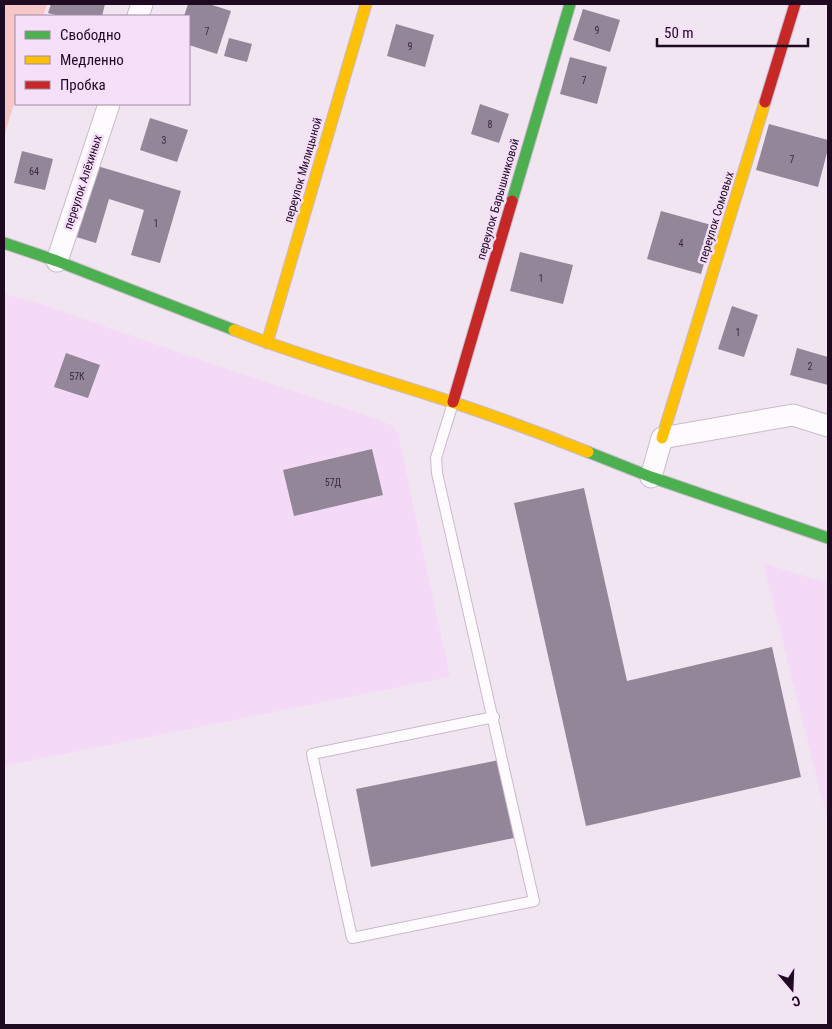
<svg xmlns="http://www.w3.org/2000/svg" width="832" height="1029" font-family="'Roboto Condensed',sans-serif">
	<rect width="100%" height="100%" fill="#f1e5f2"/>
	<!-- built -->
	<path fill="#f5daf7" d="M4,294L35,302L236,372L368,416L392,425L398,434L450,677L4,766Z
		M763,563L828,583V822Z"/>
	<!-- green -->
	<path fill="#f7c6c9" d="M4,4H47L43,16H16V98L4,136Z"/>
	<!-- building -->
	<path fill="#928698" d="M51,4H105L102,16H60L48,13Z
		M188,4H209L231,11L217,54L189,45V16H184Z
		M583,9L620,20L610,52L573,40Z
		M396,24L434,35L425,67L387,56Z
		M229,38L252,44L247,62L224,56Z
		M570,57L607,67L597,104L560,94Z
		M480,104L509,114L499,143L471,134Z
		M150,118L188,130L177,162L140,150Z
		M769,124L828,140V149L818,187L756,170Z
		M22,151L53,159L45,190L14,183Z
		M94,165L181,191L160,263L131,255L144,210L109,199L96,243L73,236Z
		M661,211L715,226L701,274L647,259Z
		M520,252L573,265L563,304L510,291Z
		M732,306L758,315L744,357L718,349Z
		M797,348L828,357V385L790,375Z
		M66,353L100,365L88,398L54,387Z
		M372,449L383,495L294,516L283,470Z
		M584,488L627,681L772,647L801,777L586,826L514,503Z
		M499,760L514,838L371,867L356,789Z"/>
	<g fill="none" stroke-linecap="round" stroke-linejoin="round">
		<!-- lane casing -->
		<g stroke="#c9bacc" stroke-width="12">
			<path id="lane" d="M453,403L436,458L437,473L534,901L352,938L312,754L494,717"/>
		</g>
		<!-- street casing -->
		<g stroke="#c9bacc" stroke-width="23">
			<path id="street" d="M138,16L142,4
				M57,261L109,104
				M651,477L662,438L793,415L828,426"/>
		</g>
		<!-- fast casing -->
		<g stroke="#c9bacc" stroke-width="13">
			<path id="fast" d="M512,201L570,4
				M4,243L57,261L234,330
				M588,452L651,477L828,538"/>
		</g>
		<!-- slow casing -->
		<g stroke="#c9bacc" stroke-width="13">
			<path id="slow" d="M234,330C305,358 379,378 452,402C497,417 543,434 588,452
				M267,343L366,4
				M662,438L765,102"/>
		</g>
		<!-- jam casing -->
		<g stroke="#c9bacc" stroke-width="13">
			<path id="jam" d="M765,102L795,4
				M453,402L512,201"/>
		</g>
		<!-- lane -->
		<use href="#lane" stroke="#fdfbfd" stroke-width="10"/>
		<!-- street -->
		<use href="#street" stroke="#fdfbfd" stroke-width="21"/>
		<!-- fast -->
		<use href="#fast" stroke="#4caf50" stroke-width="11"/>
		<!-- slow -->
		<use href="#slow" stroke="#ffc107" stroke-width="11"/>
		<!-- jam -->
		<use href="#jam" stroke="#c62828" stroke-width="11"/>
	</g>
	<g text-anchor="middle" dominant-baseline="central" stroke-width="5" stroke-linejoin="round" paint-order="stroke">
		<!-- number labels -->
		<g font-size="10" fill="#3b293f">
			<text x="597" y="30">9</text>
			<text x="207" y="31">7</text>
			<text x="410" y="46">9</text>
			<text x="584" y="80">7</text>
			<text x="490" y="124">8</text>
			<text x="164" y="140">3</text>
			<text x="792" y="159">7</text>
			<text x="34" y="171">64</text>
			<text x="156" y="223">1</text>
			<text x="681" y="243">4</text>
			<text x="541" y="278">1</text>
			<text x="738" y="332">1</text>
			<text x="810" y="366">2</text>
			<text x="77" y="376">57К</text>
			<text x="333" y="482">57Д</text>
		</g>
		<!-- street labels -->
		<g font-size="12" fill="#1e0a21" stroke="#f6dff8">
			<text transform="translate(303 170) rotate(-74)">переулок Милицыной</text>
			<text transform="translate(83 182) rotate(-72)">переулок Алёхиных</text>
			<text transform="translate(498 199) rotate(-74)">переулок Барышниковой</text>
			<text transform="translate(716 217) rotate(-73)">переулок Сомовых</text>
		</g>
	</g>
	<!-- border -->
	<rect width="832" height="1029" fill="none" stroke="#1e0a21" stroke-width="10"/>
	<!-- legend -->
	<rect x="15" y="15" width="175" height="90" fill="#f6dff8" stroke="#a08aa2"/>
	<rect x="25" y="31" width="25" height="8" fill="#4caf50" stroke="#a08aa2"/>
	<text x="60" y="40" font-size="15" fill="#1e0a21">Свободно</text>
	<rect x="25" y="56" width="25" height="8" fill="#ffc107" stroke="#a08aa2"/>
	<text x="60" y="65" font-size="15" fill="#1e0a21">Медленно</text>
	<rect x="25" y="81" width="25" height="8" fill="#c62828" stroke="#a08aa2"/>
	<text x="60" y="90" font-size="15" fill="#1e0a21">Пробка</text>
	<!-- north arrow -->
	<g transform="translate(792 989) rotate(161)" stroke="#f6dff8" stroke-width="4" paint-order="stroke">
	<path d="M0-4L9 19L0 12L-9 19Z" fill="#1e0a21"/>
	<text y="-8" font-size="14" font-weight="bold" text-anchor="middle" fill="#1e0a21">С</text>
	</g>
	<!-- scale -->
	<path d="M657 38v8h151v-8" fill="none" stroke="#1e0a21" stroke-width="2.5"/>
	<text x="664" y="38" font-size="15" fill="#1e0a21" stroke="#f6dff8" stroke-width="4" paint-order="stroke">50 m</text>
</svg>
